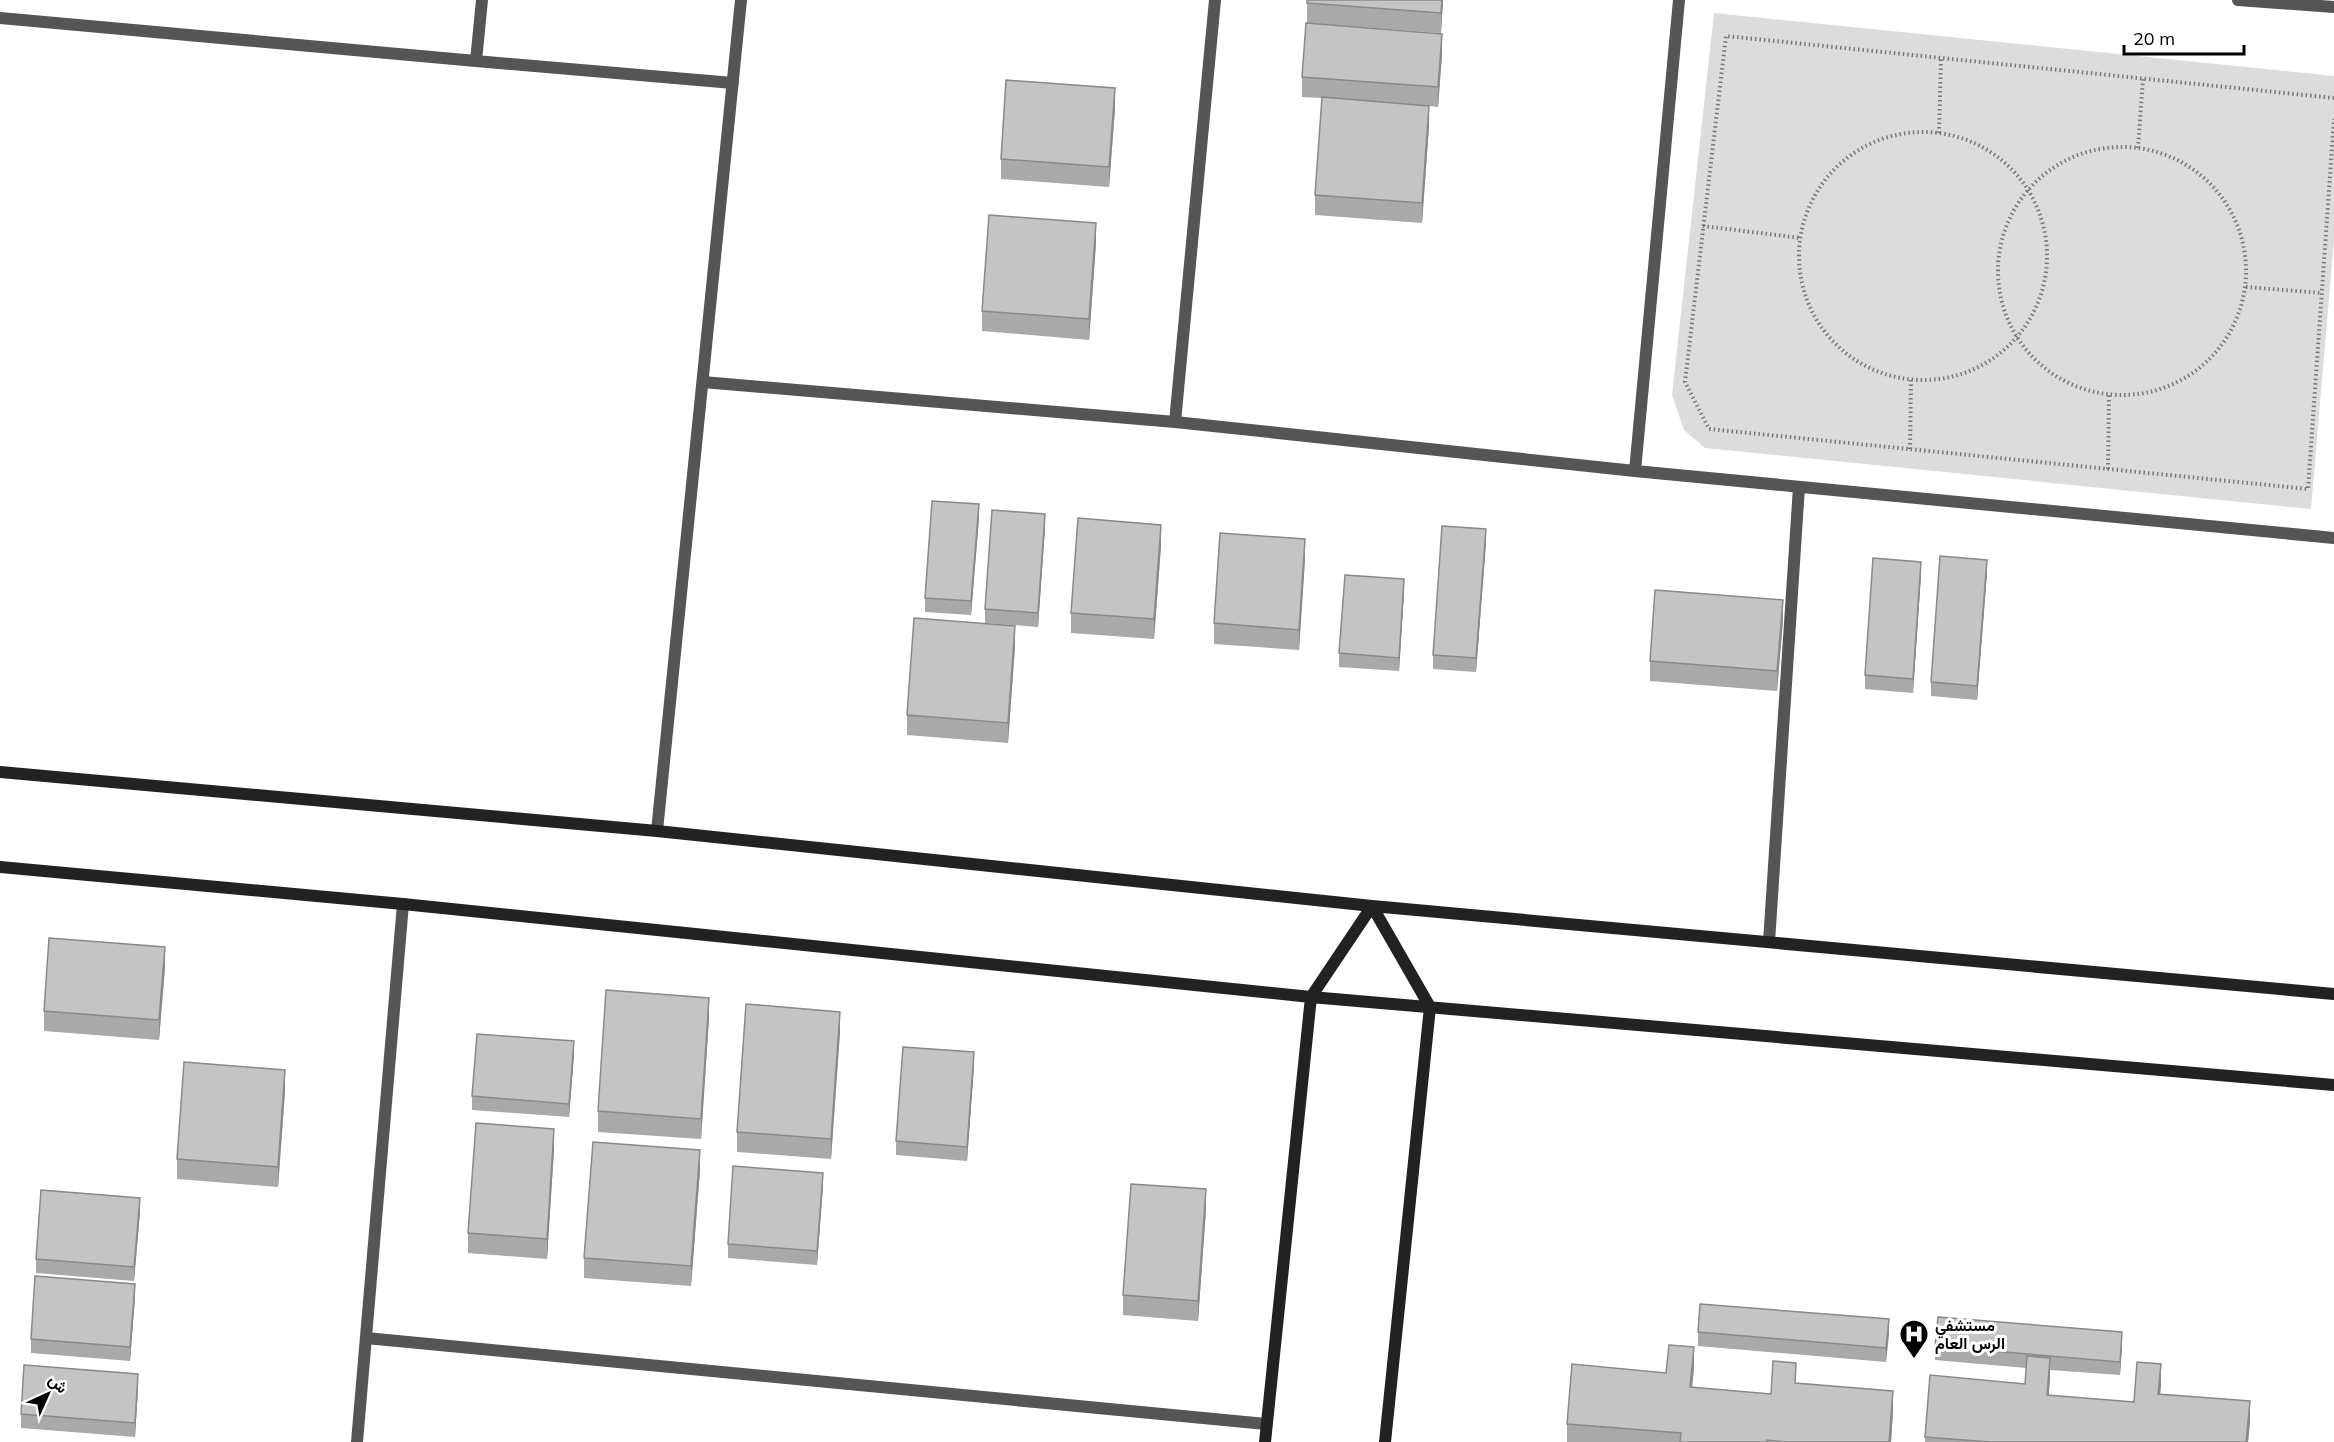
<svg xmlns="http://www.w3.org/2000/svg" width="2334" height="1442" font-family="Mulish,Vazirmatn,sans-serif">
	<rect width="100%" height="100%" fill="#fff"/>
	<!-- green -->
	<path fill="#dcdcdc" d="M1714,13L2334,76V240L2311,509L1705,448L1684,430L1672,395Z"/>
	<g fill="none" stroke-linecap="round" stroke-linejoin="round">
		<!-- path -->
		<path stroke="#777" stroke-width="4" stroke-dasharray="1.5 3" stroke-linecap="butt" d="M2334,98L1726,36L1685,382L1709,429L2308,489L2334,119
			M1799 256a124 124 0 1 1 248 0a124 124 0 1 1-248 0Z
			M1939,133L1941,58
			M1998 271a124 124 0 1 1 248 0a124 124 0 1 1-248 0Z
			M2138,148L2143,78
			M1703,226L1801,238
			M2246,287L2322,293
			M1910,449L1911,380
			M2108,469L2109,394"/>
		<!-- street -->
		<path stroke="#555" stroke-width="12" d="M482,0L476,61L733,83
			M2238,0L2334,7
			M0,18L476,61
			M703,382L1175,422L1635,471L2334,538
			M1175,422L1215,0
			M1635,471L1679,0
			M657,831L741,0
			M1769,942L1799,487
			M366,1338L1266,1424
			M357,1442L403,904"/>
		<!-- secondary -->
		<path stroke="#222" stroke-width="12" d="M0,772L657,831L1372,906L2334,994
			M0,867L403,904L1311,997L2334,1085
			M1265,1442L1311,997L1372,906L1430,1007L1385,1442"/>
	</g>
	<!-- wall -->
	<path fill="#a9a9a9" d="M1307,0H1443L1441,33L1307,23Z
		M1442,54L1438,107L1429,106V126L1422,223L1315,215V195L1322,98L1302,97V77Z
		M1115,108L1109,187L1001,179V159Z
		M1096,243L1089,340L982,331V311Z
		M979,518L971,615L925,612V598Z
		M1045,528L1038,627L985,623V609Z
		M1486,543L1476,672L1433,669V655Z
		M1161,546L1154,639L1071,633V613Z
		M1305,559L1299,650L1214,644V623Z
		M1987,573L1977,700L1931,696V682Z
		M1921,575L1913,693L1865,689V675Z
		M1404,593L1399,671L1339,667V653Z
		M1783,620L1777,691L1650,681V661Z
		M1015,646L1008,743L907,735V715Z
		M165,967L159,1040L44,1031V1011Z
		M709,1018L701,1139L598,1132V1111Z
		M840,1032L831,1159L737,1152V1132Z
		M574,1055L569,1117L472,1110V1096Z
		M974,1066L967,1161L896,1155V1141Z
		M285,1091L278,1187L177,1179V1159Z
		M554,1149L547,1259L468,1253V1233Z
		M700,1170L691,1286L584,1278V1258Z
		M823,1186L817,1265L728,1258V1244Z
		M1206,1209L1198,1321L1123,1315V1295Z
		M140,1212L134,1281L36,1273V1259Z
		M135,1297L130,1361L31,1353V1339Z
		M1698,1332L1889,1333L1886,1362L1698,1346Z
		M1935,1346H2122L2120,1375L2050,1370L2049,1395L2134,1402L2161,1385L2160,1394L2250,1422L2248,1442H1925V1437L2025,1384L2026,1368L1935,1360Z
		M1694,1367L1692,1387L1771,1394L1796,1383L1893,1411L1891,1442H1567V1424L1666,1373Z
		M138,1388L135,1437L21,1428V1414Z"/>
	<!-- shaded-wall -->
	<path fill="#898989" d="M1442,0H1443L1441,33V13Z
		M1442,34V54L1438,107V87Z
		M1115,88V108L1109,187V167Z
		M1429,106V126L1422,223V203Z
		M1096,223V243L1089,340V319Z
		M979,504V518L971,615V601Z
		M1045,514V528L1038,627V613Z
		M1161,525V546L1154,639V619Z
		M1486,529V543L1476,672V658Z
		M1305,539V559L1299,650V630Z
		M1987,560V573L1977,700V686Z
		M1921,562V575L1913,693V679Z
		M1404,579V593L1399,671V658Z
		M1783,600V620L1777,691V671Z
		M1015,626V646L1008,743V723Z
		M165,947V967L159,1040V1020Z
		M709,998V1018L701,1139V1119Z
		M840,1012V1032L831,1159V1139Z
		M574,1041V1055L569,1117V1104Z
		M974,1052V1066L967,1161V1147Z
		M285,1070V1091L278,1187V1167Z
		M554,1129V1149L547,1259V1239Z
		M700,1150V1170L691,1286V1266Z
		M823,1173V1186L817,1265V1251Z
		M1206,1189V1209L1198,1321V1301Z
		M140,1198V1212L134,1281V1267Z
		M135,1284V1297L130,1361V1347Z
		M1889,1319V1333L1886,1362V1348Z
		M2122,1332V1346L2120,1375V1362Z
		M1694,1347V1367L1690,1407V1387Z
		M2050,1358V1378L2047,1415V1395Z
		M2161,1364V1385L2158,1414V1394Z
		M138,1374V1388L135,1437V1423Z
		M1893,1391V1411L1891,1442H1889Z
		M2250,1401V1422L2248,1442H2246Z"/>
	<!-- building -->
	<path fill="#c4c4c4" stroke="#898989" stroke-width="1.5" d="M1307,0H1442L1441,13L1307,3Z
		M1306,23L1442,34L1438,87L1302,77Z
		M1006,80L1115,88L1109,167L1001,159Z
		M1322,97L1429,106L1422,203L1315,195Z
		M989,215L1096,223L1089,319L982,311Z
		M932,501L979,504L971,601L925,598Z
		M992,510L1045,514L1038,613L985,609Z
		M1078,518L1161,525L1154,619L1071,613Z
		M1442,526L1486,529L1476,658L1433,655Z
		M1220,533L1305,539L1299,630L1214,623Z
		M1940,556L1987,560L1977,686L1931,682Z
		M1873,558L1921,562L1913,679L1865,675Z
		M1345,575L1404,579L1399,658L1339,653Z
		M1655,590L1783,600L1777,671L1650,661Z
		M914,618L1015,626L1008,723L907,715Z
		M49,938L165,947L159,1020L44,1011Z
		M606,990L709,998L701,1119L598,1111Z
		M746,1004L840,1012L831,1139L737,1132Z
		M477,1034L574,1041L569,1104L472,1096Z
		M903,1047L974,1052L967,1147L896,1141Z
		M184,1062L285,1070L278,1167L177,1159Z
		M476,1123L554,1129L547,1239L468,1233Z
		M593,1142L700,1150L691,1266L584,1258Z
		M733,1166L823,1173L817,1251L728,1244Z
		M1131,1184L1206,1189L1198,1301L1123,1295Z
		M41,1190L140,1198L134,1267L36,1259Z
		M35,1276L135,1284L130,1347L31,1339Z
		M1700,1304L1889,1319L1886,1348L1698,1332Z
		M1938,1317L2122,1332L2120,1362L1935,1346Z
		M1669,1345L1694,1347L1690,1387L1771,1394L1773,1361L1796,1363L1795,1383L1893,1391L1889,1442H1785L1767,1440V1442H1680L1681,1433L1567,1424L1572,1364L1666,1373Z
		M2027,1356L2050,1358L2047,1395L2134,1402L2137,1362L2161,1364L2158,1394L2250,1401L2246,1442H1990L1925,1437L1930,1375L2025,1384Z
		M24,1365L138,1374L135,1423L21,1414Z"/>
	<!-- icons -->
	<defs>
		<g id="hospital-pin" transform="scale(1.5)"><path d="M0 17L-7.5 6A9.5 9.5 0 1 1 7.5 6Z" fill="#000" stroke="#fff"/><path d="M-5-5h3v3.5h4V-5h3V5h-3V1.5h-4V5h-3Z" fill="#fff"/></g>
	</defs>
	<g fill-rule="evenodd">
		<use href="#hospital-pin" x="1914" y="1334"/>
	</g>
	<g text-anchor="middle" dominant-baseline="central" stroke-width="6" stroke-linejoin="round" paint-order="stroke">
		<!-- poi labels -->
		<g font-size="16" font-weight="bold" fill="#000" stroke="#fff" text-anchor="start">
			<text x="1935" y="1325">مستشفي<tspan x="1935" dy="18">الرس العام</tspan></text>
		</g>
	</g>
	<!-- north arrow -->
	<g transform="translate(48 1394) rotate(45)" stroke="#ffffff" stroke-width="4.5" paint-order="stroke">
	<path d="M0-4.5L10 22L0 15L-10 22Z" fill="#000000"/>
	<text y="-9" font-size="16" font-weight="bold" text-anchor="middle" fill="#000000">ش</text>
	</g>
	<!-- scale -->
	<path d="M2124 45v9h120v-9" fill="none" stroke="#000000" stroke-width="3"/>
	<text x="2133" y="45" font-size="18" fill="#000000" stroke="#ffffff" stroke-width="4.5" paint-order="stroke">20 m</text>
</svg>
